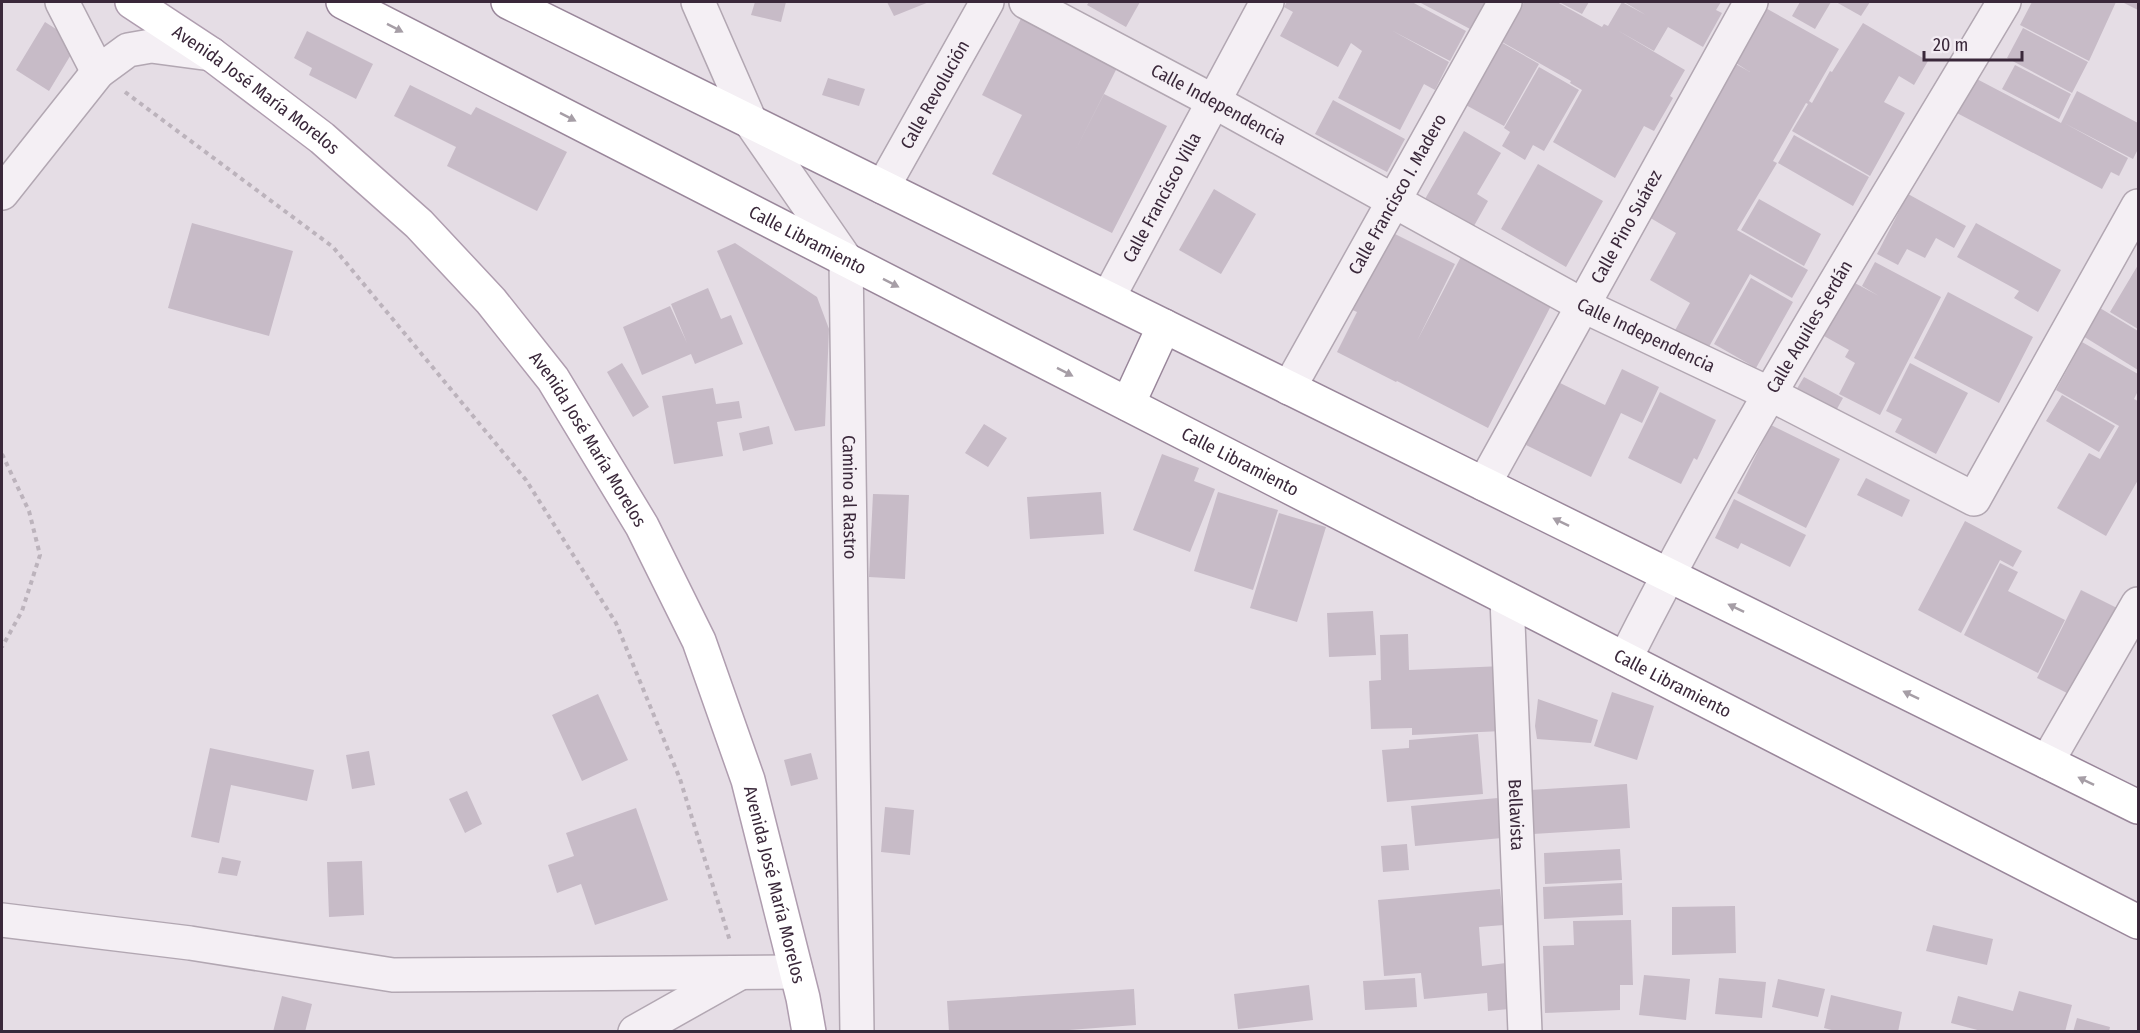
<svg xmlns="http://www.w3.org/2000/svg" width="2140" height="1033" font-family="'Fira Sans Condensed',sans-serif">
	<rect width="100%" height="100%" fill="#e5dde5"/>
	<!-- building -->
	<path fill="#c7bbc7" d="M755,2H786L781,22L751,15Z
		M887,2H929L894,16Z
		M1089,2H1140L1126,27L1087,5Z
		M1287,2H1412L1466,31L1450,61L1391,30L1449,62L1435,90L1424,84L1400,130L1338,98L1362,51L1351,43L1338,67L1280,36L1293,12L1284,7Z
		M1419,2H1487L1472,30Z
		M1524,2H1557L1602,27L1604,24L1608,26L1622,2L1646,15L1624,2H1721L1716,10L1722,13L1703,47L1668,27L1654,51L1617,30L1685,70L1670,96L1673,98L1654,131L1644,126L1615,178L1553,142L1582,90L1570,83L1571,81L1495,38L1513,7L1519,11Z
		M1559,2H1589L1582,14Z
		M1800,2H1831L1815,29L1792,16Z
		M1836,2H1870L1861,16Z
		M2032,2H2116L2089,61L2020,25Z
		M2122,2H2138V10Z
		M1762,6L1839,49L1809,101L1812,103L1830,71L1832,72L1863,23L1928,61L1914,85L1899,76L1884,102L1905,113L1870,176L1792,131L1808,104L1806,103L1773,161L1777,163L1737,230L1808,270L1792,298L1750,274L1706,352L1673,334L1690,303L1650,280L1676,233L1642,213L1727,59L1750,72L1731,60Z
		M1026,9L1122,58L1074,153L1104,94L1167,126L1112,233L992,174L1022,115L982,95Z
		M45,22L78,43L49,91L16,70Z
		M2023,28L2088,62L2072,93L2007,58Z
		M307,31L373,64L356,99L309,75L312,68L294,58Z
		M1499,41L1539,64L1504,126L1464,104Z
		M2015,65L2071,94L2059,119L2002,89Z
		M1539,67L1579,90L1544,151L1533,145L1525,160L1502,146L1510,132L1504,128Z
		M1973,77L2061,123L2077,91L2138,123V149L2133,159L2064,123L2128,158L2119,176L2111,172L2102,189L1955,112Z
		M828,78L865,89L859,106L822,95Z
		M410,85L471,115L476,107L567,152L537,211L447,166L456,147L394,116Z
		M1333,100L1405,139L1387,172L1315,134Z
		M1464,131L1501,153L1477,194L1488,201L1470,233L1421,206Z
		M1794,135L1869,177L1853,206L1778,163Z
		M1538,164L1603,201L1566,267L1501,229Z
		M1214,189L1256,214L1221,274L1179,250Z
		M1908,194L1966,226L1954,248L1936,238L1925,258L1907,249L1898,265L1877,254Z
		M1759,199L1821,234L1804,266L1741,230Z
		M192,223L293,251L269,336L168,308Z
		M1976,223L2061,270L2038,312L2014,298L2019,291L1957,257Z
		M1389,231L1455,264L1417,341L1464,251L1555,298L1488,428L1397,381L1396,382L1337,352L1357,312L1350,309Z
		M735,243L817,297L829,329L825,426L795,431L717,251Z
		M1875,262L1941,297L1880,415L1839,394L1855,363L1845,357L1849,350L1824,336L1853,282L1879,296L1862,286Z
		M2138,265V329L2110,312Z
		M1751,278L1793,302L1756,368L1714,344Z
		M708,288L721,319L731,315L743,344L695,364L691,354L642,375L623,327L670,306L687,343L671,304Z
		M1948,292L2033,337L1999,403L1914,358Z
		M2095,305L2138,331V370L2078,333Z
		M2082,342L2138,374V391L2134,399L2138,401V480L2106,536L2057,508L2089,453L2100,459L2119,426L2056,390Z
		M622,363L649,407L633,417L607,372Z
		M1910,363L1968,393L1936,454L1895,432L1902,419L1886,411Z
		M1622,369L1659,387L1642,423L1621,413L1591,477L1526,445L1556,381L1605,405Z
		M1804,377L1843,398L1833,416L1793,395Z
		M713,388L716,404L739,401L742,418L717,422L723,456L674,464L662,396Z
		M1660,392L1716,420L1697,460L1694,458L1681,484L1628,458Z
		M2062,395L2115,426L2099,452L2046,421Z
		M984,424L1007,438L988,467L965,453Z
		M1771,425L1840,459L1806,528L1737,493Z
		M769,426L773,444L743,451L739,433Z
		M1162,454L1199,468L1194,481L1215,489L1190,552L1133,530Z
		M1866,478L1910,500L1902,517L1857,495Z
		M1101,492L1104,534L1030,539L1027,497Z
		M1218,492L1278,510L1253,590L1194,571Z
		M873,494L909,495L905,579L869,577Z
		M1734,499L1806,535L1790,567L1741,543L1738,549L1715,538Z
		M1279,513L1326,527L1297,622L1250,608Z
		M1965,521L2022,551L2013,567L2000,560L1961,633L1918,610Z
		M2000,563L2018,572L2008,591L2065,620L2038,673L1964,635Z
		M2081,590L2117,608L2073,696L2037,678Z
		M1373,611L1376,655L1329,657L1327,613Z
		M1408,634L1409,670L1503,666V731L1412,735V728L1371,729L1369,681L1381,680L1380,635Z
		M1612,692L1654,706L1637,760L1594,746Z
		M598,694L628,760L582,781L552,715Z
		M1538,699L1598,720L1591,743L1537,739L1535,726Z
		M1478,734L1483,794L1387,802L1382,750L1409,748V740Z
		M210,748L314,770L307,801L231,785L219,843L191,837Z
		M369,751L375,785L352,789L346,755Z
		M811,753L818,779L791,786L784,760Z
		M1627,784L1630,828L1533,834L1530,790Z
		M467,791L482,824L465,833L449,799Z
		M1498,798L1502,838L1415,846L1411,806Z
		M885,807L914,810L910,855L881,852Z
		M636,808L668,900L595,925L581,884L557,893L548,865L574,856L566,833Z
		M1407,844L1409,870L1383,872L1381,846Z
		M1620,849L1622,880L1545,884L1544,853Z
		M222,857L241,861L237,876L218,873Z
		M362,861L364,915L329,917L327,862Z
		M1622,883L1623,915L1544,919L1543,887Z
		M1500,889L1504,925L1479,927L1482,966L1506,963L1509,1009L1488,1011L1487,993L1424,999L1421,973L1384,976L1378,900Z
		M1735,906L1736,953L1672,955V907Z
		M1631,920L1633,985H1620V1010L1545,1013L1543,946L1574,945L1573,921Z
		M1933,925L1993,939L1987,965L1926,951Z
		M1644,975L1690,979L1686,1020L1639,1015Z
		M1415,978L1417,1007L1365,1010L1363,981Z
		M1719,978L1766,982L1762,1018L1715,1014Z
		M1778,979L1825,989L1818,1017L1772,1007Z
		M1309,985L1313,1020L1238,1029L1234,994Z
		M1134,989L1136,1025L1042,1032H949L947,1001Z
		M2019,991L2072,1005L2065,1032H1985L1951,1023L1958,996L2013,1011Z
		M1831,995L1902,1012L1898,1032H1839L1824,1028Z
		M282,996L312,1004L305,1032H273Z
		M2077,1018L2110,1027L2109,1032H2073Z"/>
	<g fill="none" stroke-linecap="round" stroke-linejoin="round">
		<!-- minor casing -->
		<g stroke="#b2a7b2" stroke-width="36">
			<g id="minor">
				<path d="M62,2L98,72"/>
				<path id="s1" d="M698,2L750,121L846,260L857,1032"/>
				<path id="s2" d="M1026,2L1213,101L1584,306L1770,394L1974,499L2138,206"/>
				<path id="s3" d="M883,187L987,2"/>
				<path d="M2,193L98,72L128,50L151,46L211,54"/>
				<path id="s4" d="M1108,298L1267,2"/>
				<path id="s5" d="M1289,388L1505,2"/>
				<path id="s6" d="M1484,484L1751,2"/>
				<path id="s7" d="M1507,599L1525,1032"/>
				<path id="s8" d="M1625,659C1739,433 1875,219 2004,2"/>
				<path d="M2047,762L2138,604"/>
				<path d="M2,920L190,943L393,975L796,972"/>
				<path d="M635,1032L738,974"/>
			</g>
		</g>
		<!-- major casing -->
		<g stroke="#af9daf" stroke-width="36">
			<g id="major">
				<path id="s9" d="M132,2L211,54L322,138L419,224L491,301L553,379L642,526L699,641L748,780L803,998L809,1032"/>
			</g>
		</g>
		<!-- highway casing -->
		<g stroke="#99869a" stroke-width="36">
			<g id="highway">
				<path id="s10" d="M343,2L2138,922"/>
				<path d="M508,2L2138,807"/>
				<path d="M1128,404L1164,326"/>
			</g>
		</g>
		<!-- path -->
		<path stroke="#bcb3bc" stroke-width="4" stroke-dasharray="4.5 4.5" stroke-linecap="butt" d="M125,92L333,247L526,480L616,623L680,779L730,941
			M2,454L29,511L40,555L22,611L2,647"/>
		<!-- minor -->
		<use href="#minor" stroke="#f4eff4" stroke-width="33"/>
		<!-- major -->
		<use href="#major" stroke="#fff" stroke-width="33"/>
		<!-- highway -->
		<use href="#highway" stroke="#fff" stroke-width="33"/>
	</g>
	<!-- one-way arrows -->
	<defs><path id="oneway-solid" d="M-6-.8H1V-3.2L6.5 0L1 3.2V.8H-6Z" transform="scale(1.5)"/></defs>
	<g fill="#a69ea6">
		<use href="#oneway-solid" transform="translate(395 28) rotate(27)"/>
		<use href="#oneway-solid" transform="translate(568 117) rotate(27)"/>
		<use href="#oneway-solid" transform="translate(891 283) rotate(27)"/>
		<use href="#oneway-solid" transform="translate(1065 372) rotate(27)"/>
		<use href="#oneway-solid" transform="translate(1561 522) rotate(-154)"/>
		<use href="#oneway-solid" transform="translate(1736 608) rotate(-154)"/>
		<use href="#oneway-solid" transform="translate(1911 695) rotate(-154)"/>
		<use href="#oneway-solid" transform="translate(2086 781) rotate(-154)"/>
	</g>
	<g text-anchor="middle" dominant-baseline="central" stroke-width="4.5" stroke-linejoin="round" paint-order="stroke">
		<!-- street labels -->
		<g font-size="18" fill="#3a283a" stroke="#f3ecf3">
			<text stroke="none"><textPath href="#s9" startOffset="152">Avenida José María Morelos</textPath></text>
			<text stroke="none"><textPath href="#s3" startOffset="106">Calle Revolución</textPath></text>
			<text stroke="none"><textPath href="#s2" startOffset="218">Calle Independencia</textPath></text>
			<text stroke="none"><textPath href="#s5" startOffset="222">Calle Francisco I. Madero</textPath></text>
			<text stroke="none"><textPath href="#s4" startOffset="114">Calle Francisco Villa</textPath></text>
			<text stroke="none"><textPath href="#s6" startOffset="294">Calle Pino Suárez</textPath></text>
			<text stroke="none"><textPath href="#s10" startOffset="522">Calle Libramiento</textPath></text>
			<text stroke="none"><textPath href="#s8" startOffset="380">Calle Aquiles Serdán</textPath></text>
			<text stroke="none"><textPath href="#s2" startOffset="704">Calle Independencia</textPath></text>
			<text stroke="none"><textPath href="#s9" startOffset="638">Avenida José María Morelos</textPath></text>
			<text stroke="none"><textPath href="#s10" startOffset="1008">Calle Libramiento</textPath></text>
			<text stroke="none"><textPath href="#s1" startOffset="536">Camino al Rastro</textPath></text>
			<text stroke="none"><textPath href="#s10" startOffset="1494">Calle Libramiento</textPath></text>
			<text stroke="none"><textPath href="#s7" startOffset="216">Bellavista</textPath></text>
			<text stroke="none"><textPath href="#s9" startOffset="1124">Avenida José María Morelos</textPath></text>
		</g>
	</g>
	<!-- border -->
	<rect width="2140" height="1033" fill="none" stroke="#3a283a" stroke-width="6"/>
	<!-- scale -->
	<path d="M1924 51v9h98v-9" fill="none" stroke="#3a283a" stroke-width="3"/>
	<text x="1933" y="51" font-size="18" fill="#3a283a" stroke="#f3ecf3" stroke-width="4.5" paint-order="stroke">20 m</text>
</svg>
